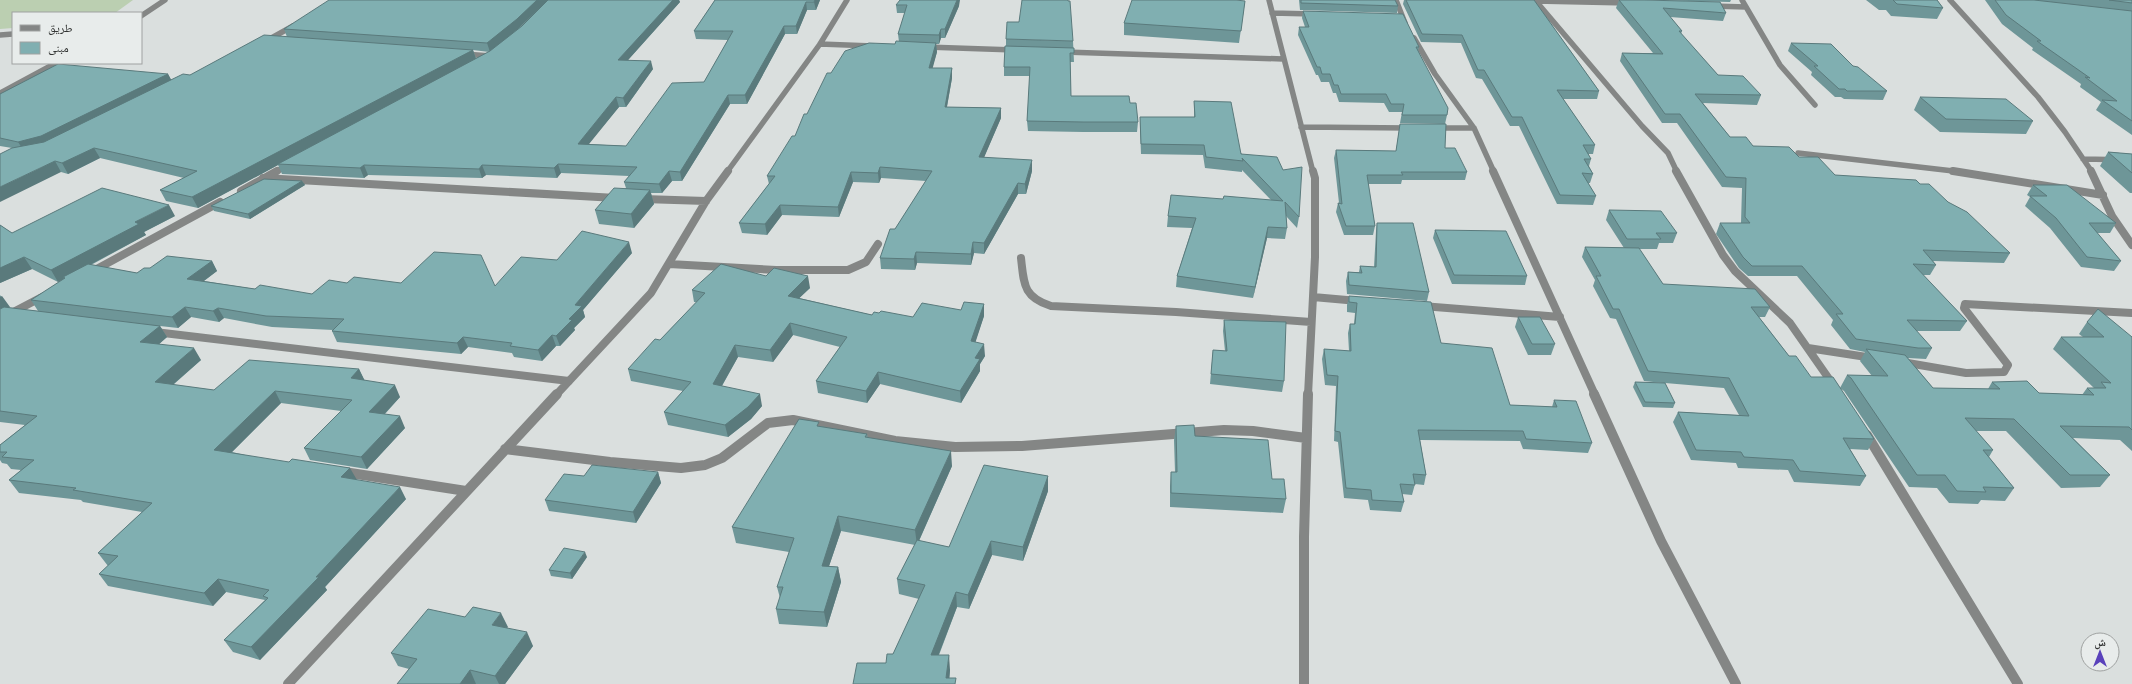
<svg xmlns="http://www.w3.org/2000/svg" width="2132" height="684" font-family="Overpass,'Noto Naskh Arabic',sans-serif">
	<rect width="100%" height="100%" fill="#dadfde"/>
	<!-- green -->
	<path fill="#bbcfb1" d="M0,0H133L115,13H13V28L0,29Z"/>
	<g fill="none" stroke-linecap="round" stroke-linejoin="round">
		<!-- minor-far2 -->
		<path stroke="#848685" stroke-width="5.5" d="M1269,0L1313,172
			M1396,0L1405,23
			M1535,0L1642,126L1668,153L1677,172
			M1742,0L1780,65L1815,105
			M1950,0L2038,97L2065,132L2092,172
			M1535,1L1628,3
			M1712,6L1746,7
			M1272,13L1313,14
			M141,16L165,0
			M0,35L13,34
			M1414,38L1435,74L1474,128L1494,172
			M266,41L293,26
			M820,44L873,46
			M926,47L1015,50
			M1064,52L1283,59
			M464,54L491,56
			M0,93L56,63
			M1301,127L1409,128
			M1437,128H1474
			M1798,153L1962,172
			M2083,159L2132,160
			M727,172L820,44L847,0"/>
		<!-- minor-far1 -->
		<path stroke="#848685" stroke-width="8" d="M1493,171L1595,395
			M1676,171L1723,255L1735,271L1790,323L1834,386
			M1953,171L2103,195
			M2091,171L2112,216L2132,245
			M263,178L616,198
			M643,199L706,201
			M1021,258C1024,284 1023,297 1051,306L1176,312L1311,322
			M669,264L776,270H848L866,262L878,244
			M1313,297L1358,301
			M1422,306L1560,317
			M155,332L569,381
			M1808,348L1873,358
			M1902,362L1966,373L2004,372L2008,365L1964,308L1965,304L2132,313
			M556,395L651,293L706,201L728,171
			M1308,395L1315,257V178L1313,171"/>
		<!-- minor -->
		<path stroke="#848685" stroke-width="10" d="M1594,394L1661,541L1736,684
			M1867,435L2018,684
			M505,449L610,462L681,468L705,465L722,458L768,423L793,420L895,441L955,447L1022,446L1224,430L1253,431L1306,438
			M344,472L466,491
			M288,684L557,394
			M1304,684V537L1308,394"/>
		<!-- tertiary-far1 -->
		<path stroke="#848685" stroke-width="5.5" d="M276,172L288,165"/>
		<!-- tertiary -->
		<path stroke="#848685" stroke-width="8" d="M241,191L277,171
			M93,271L220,202
			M0,319L42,297"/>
	</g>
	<!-- wall -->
	<path fill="#6e9698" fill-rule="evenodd" d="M548,0L519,28L522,26L548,0H679L680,2L628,60L653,69L626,107H619L588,144L626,146L704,82L728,40L696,39L694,31L715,0H820L816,10H807L797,34H785L747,104H730L682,181H672L662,193H651L654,204L634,228L599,224L595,210L626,188L624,182L629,176L561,173L557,178L486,175L482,178L368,175L364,178L282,174L278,165L198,208L166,201L160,190L184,178L100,158L68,174L61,172L12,148L0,146V94L168,74L171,80L190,75L287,37L284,29ZM473,50L489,52L476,58Z
		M1299,0H1395L1398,6L1397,13L1300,10Z
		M1404,0H1534L1599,91L1597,99H1563L1595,145L1593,154H1588L1591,159L1589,166L1593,174L1590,183H1588L1596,196L1593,205L1557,204L1519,126H1510L1482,79L1476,78L1461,43L1421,42L1403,4Z
		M1619,0H1645L1726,13L1723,21L1670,17L1682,31L1681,34L1718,75L1761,95L1757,105L1703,103L1730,137L1753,146L1799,157L1835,175L1920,184L1948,202L2010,253L2004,263L1933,261L1936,265L1930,275H1923L1967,321L1960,331H1916L1932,348L1926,359L1908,358L1933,388L1988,389L1992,382L2039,393L2082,395L2087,388H2094L2053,349L2061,337H2083L2079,334L2087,322L2132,337V451L2120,440L2073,438L2110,475L2100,487L2061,488L2006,431H1976L1993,450L1989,457L2014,488L2005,501L1981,500L1978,504L1949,503L1937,488L1909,487L1844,391L1840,388L1847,375L1872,376L1860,361L1865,352L1850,349L1831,325L1833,320L1797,276H1748L1739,268L1716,234L1720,223H1741L1742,188L1722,187L1677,123H1662L1620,61L1622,53H1653L1616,8Z
		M1649,0H1731L1730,2Z
		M1866,0H1937L1943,8L1937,19L1891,16L1886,10H1879Z
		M1985,0H2132V135L2096,110L2101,102L2080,87L2081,84L2032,50L2033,48L2002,24Z
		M1245,1L1239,43L1124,35V23Z
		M896,5L959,6L945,38H941L939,44H936L937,52L932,68H952V78L947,107L1001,108V118L984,157L1032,171L1026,194H1018L984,254L974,253L971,265L917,263L915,270L881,269L880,258L895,229L926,181L881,178L879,183L853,182L839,217L782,215L767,235L742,233L739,223L769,184L767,176L795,136L831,73L899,42L898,34L905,13H897Z
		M1303,11L1419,47L1418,51L1447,115L1445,124L1400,123L1402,112H1389L1384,103L1339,102L1336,93H1333L1329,82H1321L1318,75H1316L1298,35L1299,27H1305L1302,18Z
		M1006,39L1073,41L1074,62H1070L1071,96L1130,103L1138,122L1137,132H1083L1028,131L1027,121L1030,76H1004V67L1006,46Z
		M1791,43L1853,66L1887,91L1883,100L1844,99L1841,97H1835L1811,75L1812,72L1788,51Z
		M1920,97L2033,121L2026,134L1940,132L1914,110Z
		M1194,101L1299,217L1297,228L1286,216L1287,228L1285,239L1267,238L1253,298L1176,287L1177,276L1192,228L1167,227L1168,216L1223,199L1271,200L1242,170V172L1205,168L1203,155L1141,154L1140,128V117H1194Z
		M1400,124L1445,148L1467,172L1465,180H1402L1401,184H1368L1375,226L1373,235H1344L1336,212L1338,203H1339L1334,158L1336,150L1396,151Z
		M2108,152L2132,154V193H2130L2100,166Z
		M302,181L305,185L250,219L214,211L211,206Z
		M2033,185L2116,223L2110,233H2097L2121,261L2114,271L2081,267L2050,228L2025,206L2030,197L2027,195Z
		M1609,210L1677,233L1673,243H1659L1657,249H1639L1663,284L1770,307L1765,317H1759L1789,356L1874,439L1868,450L1850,449L1866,476L1860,486L1794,482L1788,470L1738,468L1736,463L1691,460L1673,422L1678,412L1739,415L1724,388L1665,383L1675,403L1673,408L1643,407L1633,387L1635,382L1663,383L1644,381L1616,319L1610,318L1593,286L1595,280L1582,257L1585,247L1624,248L1606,220Z
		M175,216L144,232L146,235L91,265L137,273L150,268L212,261L217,271L204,281L255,289L312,294L347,283H401L495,286L557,260L632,253L583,310L585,317L574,328L575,330L560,346H556L542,361L514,357L512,353L468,347L461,354L337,342L332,331L333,330L272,327L224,318L219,322L191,317L178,328L160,326L167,337L159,344L201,360L173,385L214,390L359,369L364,380L400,397L385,414L405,428L367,469L310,460L304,448L341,411L281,403L232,452L356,480L406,499L325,587L327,590L260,660L233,652L224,640L265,600L226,592L213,606L108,586L99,574L108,566L98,553L142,512L83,502L81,500L19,493L9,480L21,470L11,469L7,464L2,463L0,460V445L25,425L0,422V295L10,308L38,311L31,300L63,280L58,282L32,269L0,283V225L12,233Z
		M1377,223L1429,292L1427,301L1347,294L1346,281L1348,272H1359L1360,266L1374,267L1376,231Z
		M1435,230L1527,276L1525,285L1452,284L1433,238Z
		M810,288L799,298L872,315L913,317L961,310L984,304V316L975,342L985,356L980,364V371L961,403L880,384L867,403L818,393L816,381L840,347L793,335L773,362L738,357L722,386L762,406L751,419L728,437L668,425L664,412L683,391L631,381L628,369L660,340L697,302H694L692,290Z
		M1349,296L1441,343L1510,405L1552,407L1554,400L1592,443L1588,453L1523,449L1520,441L1420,440L1426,475L1424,485L1415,484L1412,495L1402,494L1404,502L1401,512L1370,510L1368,500L1344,498L1338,442L1334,441L1336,386L1325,385L1322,359L1324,349L1349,351L1348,333L1350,324H1354L1355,313L1347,312V305Z
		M1518,317L1555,344L1551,355H1528L1515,327Z
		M1224,320L1284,381L1282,392L1210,384L1213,350L1225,351L1223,331Z
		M820,426L867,434L868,438L952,466L919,541L949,547L1048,476V491L1023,561L992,555L969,609L957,607L939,655L950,670L949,678L956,684L886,663L893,654L919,599L899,594L897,579L915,545L841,531L829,566L838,567L841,582L827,627L779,624L776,609L780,598L777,587L789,552L736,543L732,527Z
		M1176,426L1195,436L1286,499L1283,513L1170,507V486L1171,472H1175L1174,440Z
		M658,472L661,483L636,523L549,511L545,500L584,476Z
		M587,557L572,579L551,576L549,570Z
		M508,627L506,628L533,646L505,684H397L409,669L398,666L391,653Z"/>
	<!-- shaded-wall -->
	<path fill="#5a7a7c" d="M537,0H548L519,28L490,52L487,43Z
		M673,0H679L680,2L620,69L618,60Z
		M815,0H820L816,10L814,2Z
		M957,0H960L959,6L945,38V29Z
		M806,2L807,10L797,34L796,26Z
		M784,26L785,34L747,104L745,95Z
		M941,29V38L939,44V35Z
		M936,43L937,52L930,78L929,68Z
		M473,50L476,59L278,164V165L198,208L192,197Z
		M651,61L653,69L626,107L623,98Z
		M952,68V78L945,117V107Z
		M168,74L173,83L47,145L24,151L18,142Z
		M728,95L730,104L682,181L680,172Z
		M616,97L619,107L581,154L578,144Z
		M1001,108V118L980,167L979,157Z
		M94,148L100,158L68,174L62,163Z
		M1032,160V171L1026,194L1025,184Z
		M55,161L61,172L0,202V187Z
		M558,164L561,173L557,178L554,168Z
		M364,165L368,175L364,178L360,168Z
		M482,165L486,175L482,178L479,169Z
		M880,167L881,178L879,183L878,173Z
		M669,171L672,181L662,193L659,184Z
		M851,172L853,182L839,217L838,207Z
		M302,181L305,185L250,219L248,214Z
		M1018,183V194L984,254V243Z
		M650,190L654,204L634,228L631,214Z
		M169,205L175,216L144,232L146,235L65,278L63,277L64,279L58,282L51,270L135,222Z
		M780,205L782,215L767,235L765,224Z
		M1268,227L1267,238L1253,298L1255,287Z
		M629,242L632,253L583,310L585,317L574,328L575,330L560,346L556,336L569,319L575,305Z
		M973,242L974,253L971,265V254Z
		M916,252L917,263L915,270L914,259Z
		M24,257L32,269L0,283V268Z
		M212,261L217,271L193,289L187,279Z
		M808,276L810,288L790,307L788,296Z
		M2,296L10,307L0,314V297Z
		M984,304V316L972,353L971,341Z
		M185,307L191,317L178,328L172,317Z
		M218,308L224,318L219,322L213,311Z
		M790,323L793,335L773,362L770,350Z
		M160,326L167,337L148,354L140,342Z
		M552,335L556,346L542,361L538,350Z
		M463,337L468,347L461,354L457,343Z
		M984,344L985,356L980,364V371L961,403L960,391L975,358Z
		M735,345L738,357L716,396L713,384Z
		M194,348L201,360L162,394L155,382Z
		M359,369L365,381L351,378Z
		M878,372L880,384L867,403L866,391Z
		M395,385L400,397L375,424L369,412Z
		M275,391L281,403L222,462L214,450Z
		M760,394L762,406L751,419L728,437L725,425Z
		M400,416L405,428L367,469L361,457Z
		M951,451L952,466L917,545L915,530Z
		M350,468L357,480L341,477Z
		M658,472L661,483L636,523L633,512Z
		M1048,476V491L1023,561V547Z
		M400,487L406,499L325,587L327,590L260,660L251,647Z
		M838,516L841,531L824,581L822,566Z
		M991,541L992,555L969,609L968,595Z
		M585,552L587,557L572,579L570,573Z
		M838,567L841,582L827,627L824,612Z
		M218,579L226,592L213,606L204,593Z
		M956,592L957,607L933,669L931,655Z
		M501,613L508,627L498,638L492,625Z
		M527,632L533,646L505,684H499L495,676Z
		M949,655L950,670L949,684L946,678Z
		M470,670L476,684H460Z"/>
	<!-- building -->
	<path fill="#80afb1" stroke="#5a7a7c" d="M329,0H537L517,19L487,43L284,29Z
		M548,0H673L618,60L651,61L623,98L616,97L578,144L626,146L672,83L704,82L733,31H694L715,0H815L814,2H806L796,26H784L745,95H728L680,172L669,171L659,184L624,182L637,167L558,164L554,168L482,165L479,169L364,165L360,168L278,164L490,51L522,26Z
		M900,0H957L945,29H941L939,35L898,34L907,5H896Z
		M1022,0H1068V1H1070L1073,41L1006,39L1007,22H1019Z
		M1132,0H1236L1245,1L1241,31L1124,23Z
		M1301,0H1395L1398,6L1301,3Z
		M1406,0H1534L1599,91L1557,90L1595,145H1583L1591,159H1584L1593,174L1582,173L1596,196L1560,195L1522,117H1512L1484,70H1478L1462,35L1422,34Z
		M1619,0H1645L1720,2L1726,13L1663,8L1682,31H1679L1718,75L1743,76L1761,95L1695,94L1730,137H1746L1753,146L1789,147L1799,157H1818L1835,175L1916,180L1920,184H1929L1948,202L1967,212L2010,253L1923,250L1936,265L1913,264L1967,321L1907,320L1932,348H1918L1856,339L1836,314H1843L1802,266H1752L1743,257L1720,223H1750L1745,217L1746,178L1726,177L1680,114H1665L1622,53L1663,54Z
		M1893,0H1937L1943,8L1897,4Z
		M1995,0H2034L2132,11V121L2102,100L2117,101L2085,77L2090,78L2037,41H2041L2006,15Z
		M2109,0H2132V3Z
		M1303,11L1403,14L1419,47H1416L1448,108L1447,115H1402L1404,104H1391L1386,94H1341L1338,85H1334L1330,74H1322L1320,67H1317L1299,27H1309Z
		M264,35L473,50L192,197L160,190L197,171L94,148L62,163L55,161L0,187V154L12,148L44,142L183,74L190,75Z
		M896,41L936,43L929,68H952L945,107L1001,108L979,157L1032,160L1025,184L1018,183L984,243L973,242L971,254L916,252L914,259L880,258L890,229H895L932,171L880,167L878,173L851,172L838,207L780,205L765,224L739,223L775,176H767L792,136H795L804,114H807L827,73H831L845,51L869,43L895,44Z
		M1791,43L1831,44L1853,66L1858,67L1887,91H1847L1845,89H1839L1814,66H1818Z
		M1005,46L1074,48V53H1070L1071,96H1129L1130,103H1136L1138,122H1083L1027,121L1030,67H1004Z
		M58,64L168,74L41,136L18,142L0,138V94Z
		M1920,97L2006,99L2033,121L1946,119Z
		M1194,101L1231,102L1241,154L1277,157L1283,170L1302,167L1299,217L1285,202L1287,228L1268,227L1255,287L1177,276L1196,218L1168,216L1171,195L1223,199L1224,196L1283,201L1242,158L1243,161L1206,157L1204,145L1141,144L1140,117H1195Z
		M1400,124H1446L1445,148H1455L1467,172H1401L1403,175H1367L1375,226H1346L1338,203L1342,204L1336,150L1396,151Z
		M2108,152L2132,154V173Z
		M264,179L302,181L248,214L211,206Z
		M2033,185H2067L2116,223H2089L2121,261L2087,257L2056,218L2030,196H2047Z
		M102,188L169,205L135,222L139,224L51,270L24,257L0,268V225L12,233Z
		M614,188L650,190L631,214L595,210Z
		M1609,210L1661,211L1677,233H1656L1661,239H1627Z
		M1377,223H1413L1429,292L1349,285L1348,272L1362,273L1360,266L1376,267Z
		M1435,230L1506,231L1527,276L1454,275Z
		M582,231L629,242L575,305L582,306L569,319L572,320L556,336L552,335L538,350L510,346L512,343L463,337L457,343L332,331L344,319L266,316L218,308L213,311L185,307L172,317L31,300L65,278L63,277L88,264L137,273L144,268H150L167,256L212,261L187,279L255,289L260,285L312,294L329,280L347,283L354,277L401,283L434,252L481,255L495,286L521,257L557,260Z
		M1585,247L1639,248L1663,284L1755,289L1770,307H1751L1789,356H1796L1811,377H1833L1874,439L1843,438L1866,476L1800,471L1793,460L1744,457L1741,452L1696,450L1678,412L1749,416L1729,378L1648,371L1619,309H1613L1596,276H1601Z
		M721,264L766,276L774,268L808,276L788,296L872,315L874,312L879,313L881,311L913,317L922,303L961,310L964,302L984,304L971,341L984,344L975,358L980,359L960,391L878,372L866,391L816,381L847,337L790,323L770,350L735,345L713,384L760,394L748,407L725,425L664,412L691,382L628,369L655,339L660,340L705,293L692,290Z
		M1349,296L1431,302L1441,343L1492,348L1510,405L1557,407L1554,400L1576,401L1592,443L1526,439L1523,431L1418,430L1426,475L1413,474L1415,485L1400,484L1404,502L1372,500L1371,490L1346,488L1340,432L1335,431L1338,376L1327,375L1324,349L1351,351L1350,324H1355L1357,303L1349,302Z
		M4,307L160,326L140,342L194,348L155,382L214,390L249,360L359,369L351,378L395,385L369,412L400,416L361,457L304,448L352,400L275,391L214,450L289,462L292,459L350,468L341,477L400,487L316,577H319L251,647L224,640L268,598L263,596L269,590L218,579L204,593L99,574L118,556L98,553L152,503L73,490L76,488L9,480L34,460L2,457L7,452H0V445L37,416L0,411V309Z
		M2098,309L2132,337V430L2129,427L2060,426L2110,475H2070L2014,419L1965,418L1993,450H1983L2014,488L1983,487L1986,492L1957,491L1945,475H1917L1851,378L1847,375L1888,376L1866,349L1905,355L1933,388L2000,389L1992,382L2027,381L2039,393L2094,395L2087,388H2106L2101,382L2111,383L2061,337H2104L2087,322Z
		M1518,317H1540L1555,344H1532Z
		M1224,320L1286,322L1284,381L1211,374L1213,350L1227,351Z
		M1635,382L1665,383L1675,403L1645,402Z
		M799,419L819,422L817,426L867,434L865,437L951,451L915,530L838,516L822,566L838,567L824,612L776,609L783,587H777L794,538L732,527Z
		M1194,425L1195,436L1268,440L1272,479H1284L1286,499L1171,493V472H1177L1176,426Z
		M592,465L658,472L633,512L545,500L564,474L584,476Z
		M984,465L1048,476L1023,547L991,541L968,595L956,592L931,655H949L946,678H956L955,684H853L857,663H886L887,654H893L925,585L897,579L917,540L949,547Z
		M564,548L585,552L570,573L549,570Z
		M473,607L501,613L492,625L527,632L495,676L470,670L460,684H397L417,659L391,653L428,609L465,617Z"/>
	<!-- legend -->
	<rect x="12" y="12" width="130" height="52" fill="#e8eceb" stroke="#9fa2a1"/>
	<rect x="20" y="25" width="20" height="6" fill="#848685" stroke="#9fa2a1"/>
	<text x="48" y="32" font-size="12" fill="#323433">طريق</text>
	<rect x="20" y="42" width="20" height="12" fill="#80afb1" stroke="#9fa2a1"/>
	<text x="48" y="52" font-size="12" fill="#323433">مبنى</text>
	<!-- north arrow -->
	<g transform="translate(2100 652)"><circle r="19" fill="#e8eceb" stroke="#9fa2a1"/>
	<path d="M0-3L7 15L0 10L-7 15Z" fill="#5a42bb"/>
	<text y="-6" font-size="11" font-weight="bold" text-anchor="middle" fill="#323433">ش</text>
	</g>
</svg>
